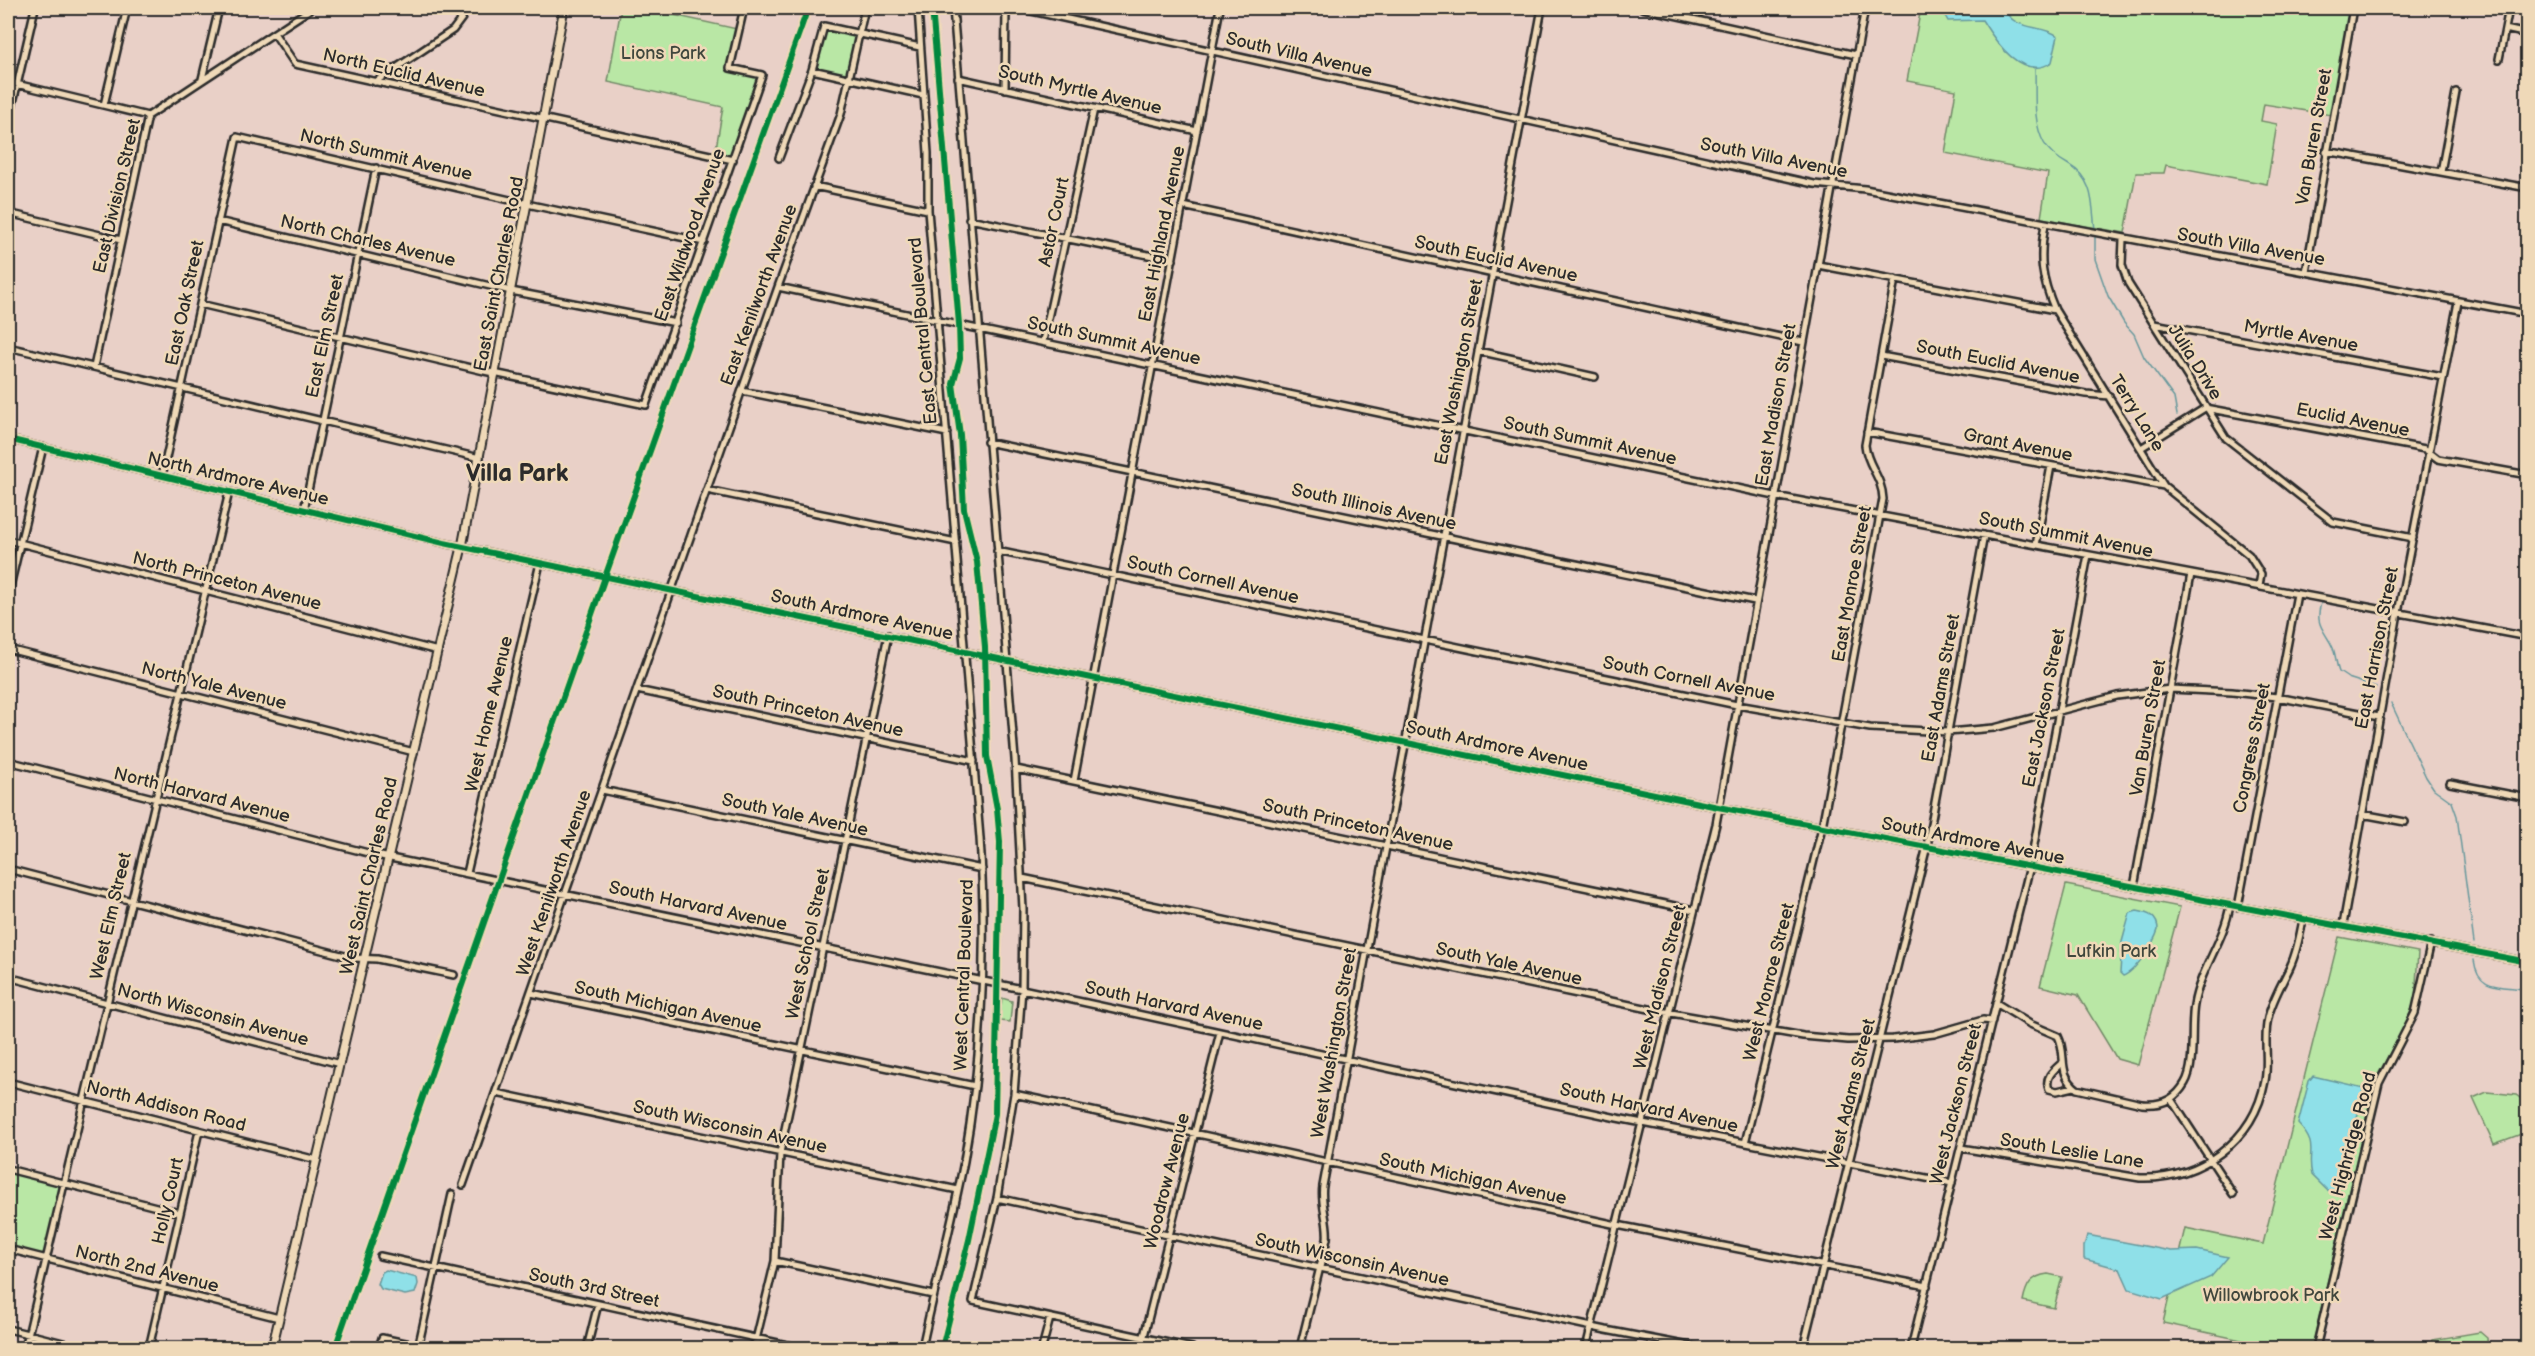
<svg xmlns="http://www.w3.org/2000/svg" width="2535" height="1356" font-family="'Balsamiq Sans',sans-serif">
	<rect width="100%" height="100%" fill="#e9d0c7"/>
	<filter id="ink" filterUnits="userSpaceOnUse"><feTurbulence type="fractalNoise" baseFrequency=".0167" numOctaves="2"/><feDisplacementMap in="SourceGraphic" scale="12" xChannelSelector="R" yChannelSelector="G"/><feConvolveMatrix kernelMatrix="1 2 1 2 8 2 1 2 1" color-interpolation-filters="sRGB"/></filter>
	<g filter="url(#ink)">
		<!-- green -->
		<path fill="#b9e7a5" stroke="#728968" stroke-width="1.5" d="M621,8H642L737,29L727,70L759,78L731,158L715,154L723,107L608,82Z
			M1921,8H2351L2331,115L2264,104L2261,121L2277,124L2267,184L2166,165L2164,173H2136L2125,233L2041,218L2048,173L1945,153L1956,90L1907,81Z
			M825,28L857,35L848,76L814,69Z
			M2066,885L2180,907L2138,1065L2117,1059L2078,995L2040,986Z
			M2339,937L2418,952L2415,1000L2406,1023L2375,1080L2312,1348H2278L2163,1323L2185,1228L2263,1244Z
			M1002,998L1012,1001L1010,1022L1000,1021Z
			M2487,1092L2516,1095L2527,1103V1132L2494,1144L2473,1098Z
			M8,1170L62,1184L45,1256L8,1247Z
			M2048,1274L2062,1277L2054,1308L2023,1301C2026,1285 2031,1276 2048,1274Z
			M2480,1332L2487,1338L2488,1348H2433L2432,1340Z"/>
		<!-- water -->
		<path fill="#8fe0e8" stroke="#67989c" stroke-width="1.5" d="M1945,8H2005C2011,31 2042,24 2058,36L2052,62C2022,82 1995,41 1982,20L1948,21L1943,12Z
			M2137,911C2149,913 2158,917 2158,930C2154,943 2135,972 2123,976L2120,973L2122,942L2130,913Z
			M2313,1076L2364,1088L2349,1151L2337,1189L2334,1191L2327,1190L2312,1175C2306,1152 2320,1147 2298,1124L2309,1081Z
			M2087,1235L2171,1251L2197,1250L2228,1257L2211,1277L2162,1299L2129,1289L2120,1269L2084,1259V1246Z
			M386,1270L417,1278L418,1284L415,1293L405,1295L381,1289L378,1284L382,1272Z"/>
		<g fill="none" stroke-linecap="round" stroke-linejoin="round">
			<!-- stream -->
			<path stroke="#67989c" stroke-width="1.5" d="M2035,69C2036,92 2032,121 2044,143C2049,152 2060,160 2069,165C2094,179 2092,204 2095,230
				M2095,235V259L2108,296L2124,323L2134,334L2144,357L2174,398L2177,415
				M2321,603C2314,626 2325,630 2333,648C2336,656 2336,664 2339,672L2348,678L2376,687
				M2391,703L2426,777L2434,789L2452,802L2457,816L2474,943
				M2474,960C2478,992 2502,985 2528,990
				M2511,1348L2528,1335"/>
			<!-- minor casing -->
			<g stroke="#2b2b2b" stroke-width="10">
				<path id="minor" d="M918,8L928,153V210L980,838C987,946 983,1055 964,1161C952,1224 935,1286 922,1348
					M953,8L1015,759L1023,909L1022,989L1014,1094L997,1198L973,1301L1192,1348
					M1018,8L1814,184L1865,189L2528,314
					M1642,8L1856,55
					M2509,8L2505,29L2528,34
					M274,33L295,64L733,160
					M2499,59L2505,29
					M812,70L923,95
					M958,78L1197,131
					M202,79L219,8
					M8,82L148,116
					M375,82L453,30L462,18L465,8
					M1005,89L1006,8
					M104,105L127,8
					M8,124L35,8
					M2326,151L2528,188
					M779,158L812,70L824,26L920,47
					M2441,172L2456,92
					M814,186L928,210
					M1183,206L1803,342
					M8,213L121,240
					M969,219L1173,260
					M218,221L511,291L676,323
					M2045,224C2039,259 2041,277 2055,310L2164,486L2249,555L2261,574L2259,586
					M2123,239L2122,265L2128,283L2226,438L2333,522L2413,538
					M1818,265L2055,310
					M2306,272L2353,8
					M778,287L1775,496L2528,637
					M200,304L484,371L646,405L762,75L730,68L744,8
					M2154,324L2443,377
					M1043,341L1094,109
					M8,347L480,458
					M1478,351L1595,377
					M1881,356L2086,394L2109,396
					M94,367L148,116L312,8
					M742,391L947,433
					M1867,432L2164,486
					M8,439L444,543L965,652L1718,807L2528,962
					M987,442L1755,601
					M2141,448L2205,408L2425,449L2438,459L2528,475
					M162,476L237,137L527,204L704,242
					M707,490L956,542
					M304,510L376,168
					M8,540L438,651
					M2036,545L2051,466
					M997,551L1737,705L1870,728L1948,732L1994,728L2117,696L2170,689L2232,692L2277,697L2379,717
					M8,595L43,447
					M8,649L414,752
					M637,690L974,761
					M8,761L376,855L1022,989L1617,1118L1952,1183
					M1016,769L1694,910
					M1074,781L1220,8
					M2450,783L2528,798
					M602,790L982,869
					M2362,814L2405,822
					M8,869L353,958L377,959L454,975
					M467,873L540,563
					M1022,878L1654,1010L1803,1036L1848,1040L1893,1039L1934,1034L1983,1020L1992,1021
					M2134,887L2191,574
					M2238,907L2297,594
					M2343,925L2398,613L2458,302
					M8,977L340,1064
					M531,993L975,1086
					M1996,1003L2030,1024L2058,1036C2068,1056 2056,1072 2077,1089L2142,1104C2161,1106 2176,1099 2185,1083C2196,1064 2190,1028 2194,1005C2200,969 2224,942 2230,905
					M2063,1062C2054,1070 2044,1077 2049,1089L2057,1091L2074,1087
					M8,1082L317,1160
					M496,1093L958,1190
					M1014,1094L1617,1225L1927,1286
					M2171,1099L2233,1194
					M1745,1143L1822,827L1883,499C1882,476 1867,466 1865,445L1895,279
					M1961,1148L2140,1178C2200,1180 2254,1141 2265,1081C2269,1060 2263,1039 2268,1018C2272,1000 2282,984 2290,967C2297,952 2300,936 2303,919
					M8,1169L180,1213
					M463,1185L778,287L841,114L865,8
					M997,1198L1606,1330L1700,1348
					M8,1249L279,1318
					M380,1256L801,1348
					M775,1261L933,1295
					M8,1329L83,1348
					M25,1348L229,492
					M149,1348L199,1131
					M379,1348L382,1338L429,1348
					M418,1348L452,1194
					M587,1348L598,1304
					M754,1348L775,1261L780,1153L888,635
					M1042,1348L1050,1318
					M1141,1348L1220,1032
					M1300,1348L1327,1239C1329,1221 1320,1205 1323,1186L1542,8
					M1586,1348L1716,824L1865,8
					M1803,1348L1927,846L1984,535
					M1911,1348L2030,866L2088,555
					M2316,1348L2379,1083L2415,1013L2431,942"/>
			</g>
			<!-- major casing -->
			<g stroke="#2b2b2b" stroke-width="11">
				<path id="major" d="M272,1348L462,547L564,8"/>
			</g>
			<!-- minor -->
			<use href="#minor" stroke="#efd9b8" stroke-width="5"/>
			<!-- major -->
			<use href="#major" stroke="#efd9b8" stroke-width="7"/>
			<!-- cycleway casing -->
			<g stroke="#efd9b8" stroke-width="10">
				<path id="cycleway" d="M932,8L959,324L960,358L953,384L960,435L964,509L977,562L985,647L987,756L997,809L1000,842L995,1114L969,1240L942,1348
					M8,439L444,543L965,652L1718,807L2528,962
					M335,1348L605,577L808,8"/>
			</g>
			<!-- cycleway -->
			<use href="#cycleway" stroke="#00873e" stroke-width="6"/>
		</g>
	</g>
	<g text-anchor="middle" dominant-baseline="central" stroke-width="5" stroke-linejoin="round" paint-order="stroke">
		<!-- park labels -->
		<g font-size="18" fill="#40473d" stroke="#efd9b8">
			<text x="663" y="53">Lions Park</text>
			<text x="2111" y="951">Lufkin Park</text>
			<text x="2271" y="1295">Willowbrook Park</text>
		</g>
		<!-- street labels -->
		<g font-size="18" fill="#2b2b2b" stroke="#efd9b8">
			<text transform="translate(1299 55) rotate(13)">South Villa Avenue</text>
			<text transform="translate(404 73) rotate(13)">North Euclid Avenue</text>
			<text transform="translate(1080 90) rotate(13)">South Myrtle Avenue</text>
			<text transform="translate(2314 137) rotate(-80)">Van Buren Street</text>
			<text transform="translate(386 155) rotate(13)">North Summit Avenue</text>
			<text transform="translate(1774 158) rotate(11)">South Villa Avenue</text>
			<text transform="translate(117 196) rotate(-77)">East Division Street</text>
			<text transform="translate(1054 222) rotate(-78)">Astor Court</text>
			<text transform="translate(1162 234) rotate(-79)">East Highland Avenue</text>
			<text transform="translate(690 235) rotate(-71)">East Wildwood Avenue</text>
			<text transform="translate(368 241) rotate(13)">North Charles Avenue</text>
			<text transform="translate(2251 247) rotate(10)">South Villa Avenue</text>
			<text transform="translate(1496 259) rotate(12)">South Euclid Avenue</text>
			<text transform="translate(499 274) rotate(-79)">East Saint Charles Road</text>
			<text transform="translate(759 295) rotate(-70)">East Kenilworth Avenue</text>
			<text transform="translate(185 303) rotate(-78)">East Oak Street</text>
			<text transform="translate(923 331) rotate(-95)">East Central Boulevard</text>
			<text transform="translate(325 336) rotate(-78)">East Elm Street</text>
			<text transform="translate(2301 336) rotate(10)">Myrtle Avenue</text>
			<text transform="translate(1114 341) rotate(12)">South Summit Avenue</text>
			<text transform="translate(1998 362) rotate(11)">South Euclid Avenue</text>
			<text transform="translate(2195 362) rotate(58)">Julia Drive</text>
			<text transform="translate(1459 372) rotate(-79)">East Washington Street</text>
			<text transform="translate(1776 405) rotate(-80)">East Madison Street</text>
			<text transform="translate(2137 413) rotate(58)">Terry Lane</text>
			<text transform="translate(2353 420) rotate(11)">Euclid Avenue</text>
			<text transform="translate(1590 441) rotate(12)">South Summit Avenue</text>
			<text transform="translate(2018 445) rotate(11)">Grant Avenue</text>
			<text transform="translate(238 479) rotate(13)">North Ardmore Avenue</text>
			<text transform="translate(1374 507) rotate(12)">South Illinois Avenue</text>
			<text transform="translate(2066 535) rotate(11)">South Summit Avenue</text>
			<text transform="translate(1213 580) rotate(12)">South Cornell Avenue</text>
			<text transform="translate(227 581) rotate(14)">North Princeton Avenue</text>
			<text transform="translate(1852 584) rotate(-80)">East Monroe Street</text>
			<text transform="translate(862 615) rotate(12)">South Ardmore Avenue</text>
			<text transform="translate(2377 648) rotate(-79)">East Harrison Street</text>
			<text transform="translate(1689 679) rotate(11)">South Cornell Avenue</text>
			<text transform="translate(214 686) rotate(14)">North Yale Avenue</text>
			<text transform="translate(1941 688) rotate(-80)">East Adams Street</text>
			<text transform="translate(2044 708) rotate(-79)">East Jackson Street</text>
			<text transform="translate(808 711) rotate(12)">South Princeton Avenue</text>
			<text transform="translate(489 714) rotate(-77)">West Home Avenue</text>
			<text transform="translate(2148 728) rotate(-80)">Van Buren Street</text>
			<text transform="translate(1497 746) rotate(12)">South Ardmore Avenue</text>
			<text transform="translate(2252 748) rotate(-79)">Congress Street</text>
			<text transform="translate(202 795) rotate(14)">North Harvard Avenue</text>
			<text transform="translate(795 815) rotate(12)">South Yale Avenue</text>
			<text transform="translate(1358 825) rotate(12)">South Princeton Avenue</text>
			<text transform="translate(1973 841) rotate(11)">South Ardmore Avenue</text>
			<text transform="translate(369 876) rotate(-77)">West Saint Charles Road</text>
			<text transform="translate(554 883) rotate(-71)">West Kenilworth Avenue</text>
			<text transform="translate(698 906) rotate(12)">South Harvard Avenue</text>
			<text transform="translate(111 916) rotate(-77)">West Elm Street</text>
			<text transform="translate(808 944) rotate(-78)">West School Street</text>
			<text transform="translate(1509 964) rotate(12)">South Yale Avenue</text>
			<text transform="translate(964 975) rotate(-88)">West Central Boulevard</text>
			<text transform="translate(1769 982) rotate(-76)">West Monroe Street</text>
			<text transform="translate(1660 987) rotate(-76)">West Madison Street</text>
			<text transform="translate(1174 1006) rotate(12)">South Harvard Avenue</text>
			<text transform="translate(668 1007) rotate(12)">South Michigan Avenue</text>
			<text transform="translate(213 1015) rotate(15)">North Wisconsin Avenue</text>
			<text transform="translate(1334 1043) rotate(-80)">West Washington Street</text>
			<text transform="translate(1851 1094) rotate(-76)">West Adams Street</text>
			<text transform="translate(1956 1104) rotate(-76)">West Jackson Street</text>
			<text transform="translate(166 1106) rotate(14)">North Addison Road</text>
			<text transform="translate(1649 1108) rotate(12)">South Harvard Avenue</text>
			<text transform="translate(730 1127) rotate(12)">South Wisconsin Avenue</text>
			<text transform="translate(2072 1151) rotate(9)">South Leslie Lane</text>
			<text transform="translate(2348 1156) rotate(-75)">West Highridge Road</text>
			<text transform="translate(1473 1179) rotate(12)">South Michigan Avenue</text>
			<text transform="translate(1167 1181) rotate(-76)">Woodrow Avenue</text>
			<text transform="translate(168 1201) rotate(-77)">Holly Court</text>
			<text transform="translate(1352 1260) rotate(12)">South Wisconsin Avenue</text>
			<text transform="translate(147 1269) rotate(14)">North 2nd Avenue</text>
			<text transform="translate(594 1288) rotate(12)">South 3rd Street</text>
		</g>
		<!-- district labels -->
		<g font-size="24" font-weight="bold" fill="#2b2b2b" stroke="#efd9b8">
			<text x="517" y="473">Villa Park</text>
		</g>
	</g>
	<!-- margin -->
	<rect width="2535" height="1356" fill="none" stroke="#efd9b8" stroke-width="30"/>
	<rect x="15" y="15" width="2505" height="1326" fill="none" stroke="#2b2b2b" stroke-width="2" filter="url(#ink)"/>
</svg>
